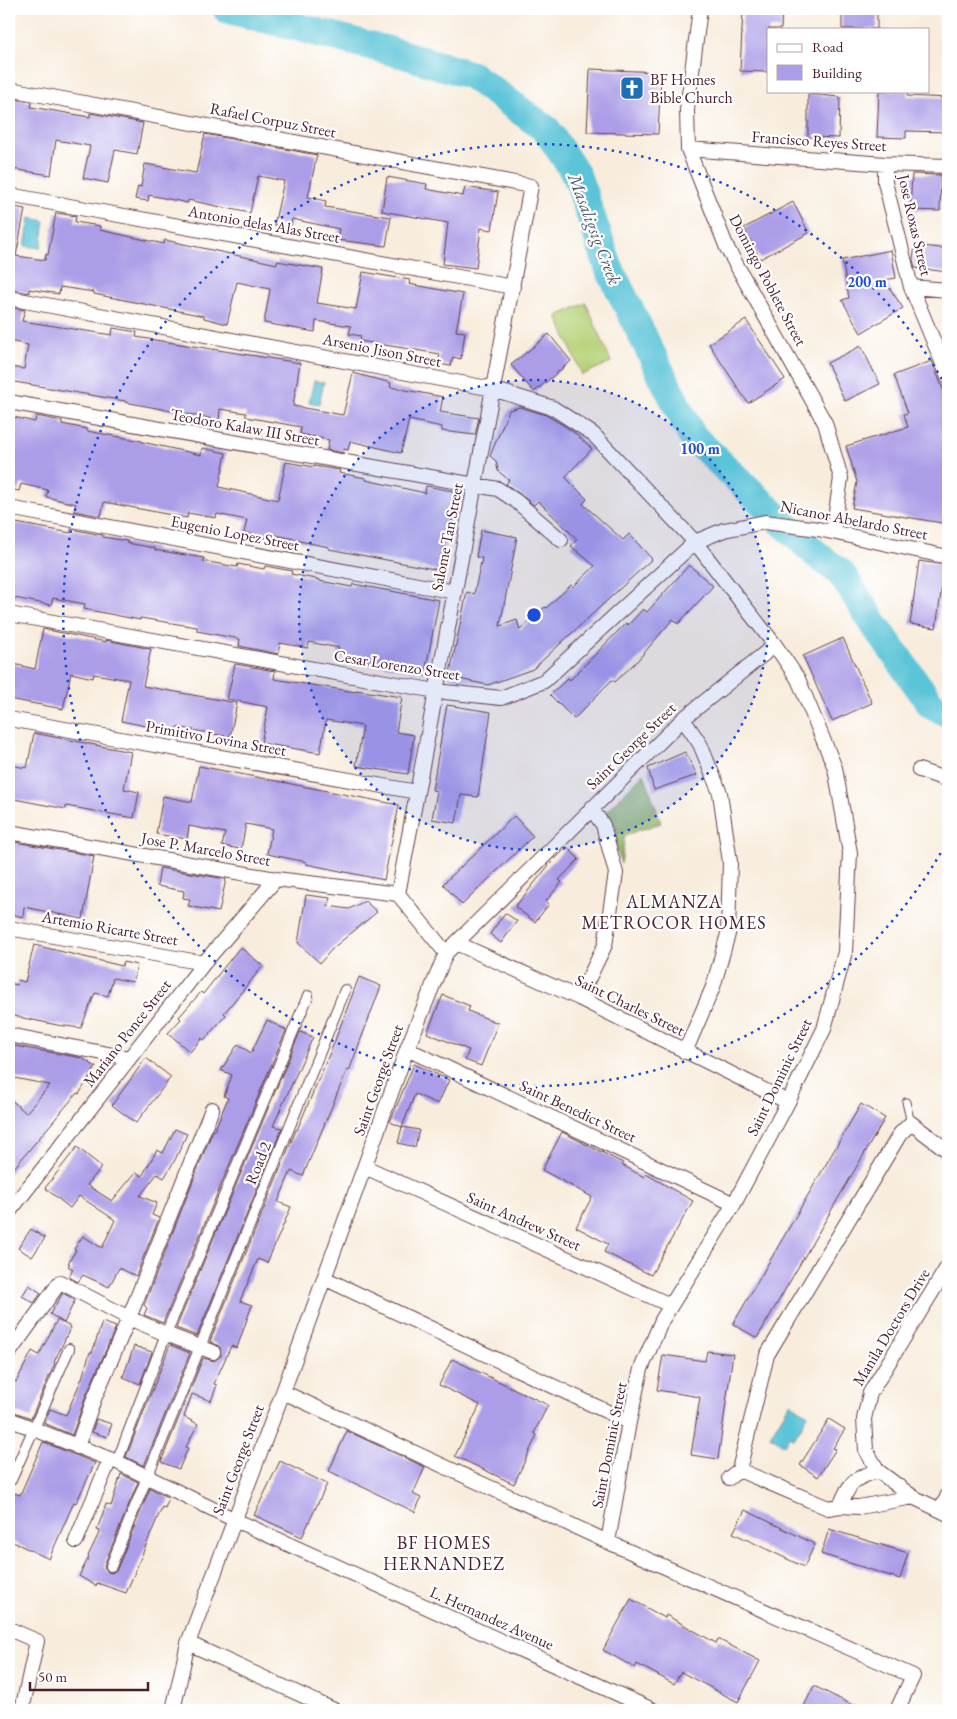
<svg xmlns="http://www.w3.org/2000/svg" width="957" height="1719" font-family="'EB Garamond',serif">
	<rect width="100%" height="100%" fill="#fff"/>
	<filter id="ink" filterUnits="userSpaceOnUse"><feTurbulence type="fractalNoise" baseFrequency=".02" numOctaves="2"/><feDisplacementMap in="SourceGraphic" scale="10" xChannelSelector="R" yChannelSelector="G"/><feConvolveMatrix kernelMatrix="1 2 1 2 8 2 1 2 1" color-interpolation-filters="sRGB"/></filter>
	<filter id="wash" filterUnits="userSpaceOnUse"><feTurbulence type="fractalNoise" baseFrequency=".0096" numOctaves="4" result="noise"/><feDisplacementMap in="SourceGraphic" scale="20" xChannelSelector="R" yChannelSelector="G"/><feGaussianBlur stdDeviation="1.12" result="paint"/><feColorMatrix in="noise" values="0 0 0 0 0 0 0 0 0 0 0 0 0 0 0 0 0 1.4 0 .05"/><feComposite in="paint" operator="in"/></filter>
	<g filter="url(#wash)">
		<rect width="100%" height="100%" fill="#f8eddd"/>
		<!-- green -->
		<path fill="#b6d278" stroke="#807852" d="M586,303L611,362L582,375L557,316Z"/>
		<!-- forest -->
		<path fill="#90b468" stroke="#6d6a4a" d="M644,773L661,823L625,835L621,864L606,811Z"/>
		<!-- water -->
		<path fill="#5bc4d8" stroke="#527282" d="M30,218L45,221L41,248L25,246Z
			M314,381L324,382L319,404L309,402Z
			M790,1403L808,1415L794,1439L789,1436L784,1445L770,1436Z"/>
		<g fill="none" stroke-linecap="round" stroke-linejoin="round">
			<!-- river -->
			<path stroke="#5bc4d8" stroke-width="29" d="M227,9L402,54L471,75L547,130L577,176L609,268L692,436L817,555L841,573L876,627L931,704L948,713"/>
		</g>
		<g id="blocks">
			<!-- building -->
			<path fill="#ab9de7" d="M743,9H782L781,29H768V72L740,71Z
				M842,11L877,12V29H842Z
				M590,69L661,72L658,134L587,132Z
				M879,91H908L907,96L948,98V132L906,131V138L877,137Z
				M808,94L840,97L839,138L808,137Z
				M14,99L32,102L31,107L90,117V113L143,123L137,154L115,150L108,183L83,178L90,146L56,140L51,175L12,169L13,158L9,157V131Z
				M205,134L317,155L308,197L326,201L325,207L391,217L386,246L337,240L339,229L292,219L290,228L274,225L284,181L258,176L250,213L188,200V203L149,195L148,201L135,199L138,186L141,187L145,164L196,173Z
				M912,174L941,175L940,211L910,210Z
				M387,177L427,184L426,189L463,196L465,187L498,192L492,230L481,228L476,268L443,264L448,223L382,211Z
				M793,202L809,233L760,259L744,228Z
				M9,206L25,209L16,256L45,260L46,254L48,255L56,213L76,216L75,222L100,226V230L164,244L165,240L277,264V261L323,269L317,303L356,309L363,272L410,280L409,284L463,294L456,331L465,332L461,359L453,357L451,366L438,364L440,354L360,341L361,336L349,334L351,326L316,321L315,332L264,323L270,289L237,282L227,324L204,318V316L94,294V292L60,287L59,294L29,289V293L9,289Z
				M915,245L948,249V272L915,268L913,259Z
				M891,250L896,278L884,280L903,308L861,333L842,300L849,298L842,260Z
				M9,307L25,310L22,321L112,335L113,328L137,332L136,337L300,363L293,406L343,415L353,373L391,383L390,387L443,397L440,412L479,418L475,435L442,431V427L409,420L401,453L350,441L348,450L344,449L343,453L327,450L329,440L300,434L301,427L246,417V413L220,409L219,420L125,402V401L9,381V367L24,369L28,345L9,341Z
				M746,320L785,379L748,403L709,344Z
				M549,334L571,361L534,392L511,365Z
				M861,346L880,384L845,401L827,363Z
				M932,361L948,402V524L852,508L857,482L846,446L908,427L904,414L908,413L894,375Z
				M520,407L546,415L563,425L576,434L592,449L565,477L587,499L583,504L623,540L629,534L652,559L533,669L488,685L449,677L467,592L474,594L482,558L476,557L481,530L517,537L500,626L517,620L520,630L545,607L546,608L571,585L573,587L595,566L571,546L577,539L538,501L534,505L506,484L509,480L498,471L496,461L490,456L509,410Z
				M9,416L35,422L36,416L62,421V424L87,429V431L142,441V442L201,455L202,448L226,453L219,487L278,500L286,462L314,467V466L340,470L339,473L366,478V480L425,493L426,486L458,492L451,527L448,526L439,570L329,549V547L299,541L300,540L270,534L269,538L244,533L247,520L217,514L216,518L188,513L187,518L104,502L101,516L74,511L76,504L46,497L48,490L21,484L19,491L9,489Z
				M16,523L71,533V529L97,534L103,535V537L127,541V543L155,548V550L204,558L203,561L237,567L238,564L264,569L265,566L292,571L291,574L320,580V581L352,587L353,584L439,600L425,673L363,661L364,658L338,653L339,648L309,642L308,648L280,643L278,654L239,646L240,639L197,631V627L140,618V620L84,609L85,604L53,598L51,605L9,597V524L15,526Z
				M919,561L945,565L936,628L910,624Z
				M689,565L713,586L678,624L673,619L638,660L615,682L612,680L574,719L550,695L568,678L570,680L626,623L628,625L643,609L647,612Z
				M43,629L106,642V640L151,649L143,686L237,703L230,737L177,727L176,732L121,721L129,680L94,674L93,678L71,673L63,709L9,699V663L35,669Z
				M843,638L872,703L832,721L803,656Z
				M235,664L275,671L274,679L356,692V690L402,697L396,732L414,735L408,774L356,766L363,726L326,720L320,753L261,743L268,707L227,699Z
				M447,705L491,712L478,797L461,795L456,823L432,819L437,791L432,790Z
				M34,733L131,752L124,789L139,792L134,818L66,806V809L9,798V765L27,768Z
				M685,752L697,775L654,790L648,768Z
				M199,766L399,805L384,880L306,864L307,862L267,854L272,829L246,824L241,849L222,846L225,833L189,826L187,839L156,834L163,796L192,802Z
				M514,816L533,836L462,905L443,884Z
				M9,841L94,856L83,919L24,907L23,917L9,914Z
				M567,847L579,859L559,880L562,882L546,901L549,904L535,922L515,907L549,865Z
				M160,868L226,879L219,912L188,906L190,899L183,898L184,891L157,886Z
				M306,895L330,898L328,906L349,909L365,901L377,912L333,948L320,963L298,943Z
				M505,913L517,921L501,943L490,934Z
				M34,945L122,966L123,962L137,965L133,982L113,978L108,996L95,993L81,1028L57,1025L9,1015V983L17,985L18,980L25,982Z
				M240,947L263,966L224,1013L226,1015L204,1040L202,1038L190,1052L168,1033L181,1019L179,1017L201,992L203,994Z
				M359,977L381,986L349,1071L347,1070L303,1176L291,1171L278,1202L291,1207L267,1263L258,1259L240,1301L252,1305L237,1348L231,1346L214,1384L217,1385L211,1401L192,1394L184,1417L198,1424L186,1447L188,1448L179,1469L161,1462L203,1358L214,1361L221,1356L220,1347L210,1341L296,1130H297L334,1043Z
				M443,995L470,1006L468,1011L498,1023L481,1066L465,1060L469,1050L427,1033Z
				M267,1020L286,1030L163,1323L144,1315L147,1308L144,1305L213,1130L214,1131L228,1098L224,1096L232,1075L221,1070L238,1044L251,1053Z
				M300,1032L313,1037L273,1126L282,1128L197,1336L176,1328Z
				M9,1045L82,1058L96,1067L79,1094L77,1093L9,1174V1098L26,1113L50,1085L9,1077Z
				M146,1058L171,1077L136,1123L112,1105Z
				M414,1064L449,1080L438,1104L415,1094L402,1127L390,1122Z
				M861,1104L885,1118L757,1338L733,1324Z
				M402,1127L419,1130L415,1147L398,1143Z
				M175,1129L187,1134L175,1160L164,1178L157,1174L140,1196L157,1203L152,1215L159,1218L136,1276L119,1268L109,1287L83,1275L78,1282L69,1277L73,1269L68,1266L70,1264L68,1263L76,1250L74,1249L83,1236L102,1248L115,1220L79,1196L70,1208L45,1188L77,1147L102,1167L87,1185L112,1201L136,1172L142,1176L157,1150L163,1153Z
				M562,1132L623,1163L622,1165L644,1177L646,1174L693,1201L651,1275L604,1252L608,1244L576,1227L592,1197L542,1170Z
				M31,1229L45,1238L32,1257L18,1248Z
				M29,1285L41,1293L34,1303L22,1296Z
				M63,1293L75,1300L64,1323L50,1314Z
				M57,1320L71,1327L54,1362L55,1363L31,1418L9,1410V1377L16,1382L32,1351L39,1355Z
				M102,1322L116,1327L86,1396L72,1435L44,1423L50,1409L66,1415L82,1378L90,1352L92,1353Z
				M170,1345L190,1353L144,1466L126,1457Z
				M134,1346L152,1352L140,1384L123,1377Z
				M707,1351L733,1354L718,1459L691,1455L700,1397L657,1390L663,1355L705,1361Z
				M452,1359L548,1405L534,1433L537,1435L514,1484L455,1456L480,1405L439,1385Z
				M96,1419L112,1424L107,1437L92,1432Z
				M829,1419L845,1429L833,1448L836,1449L818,1477L800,1465Z
				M347,1431L425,1467L413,1494L421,1498L415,1512L329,1471Z
				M43,1442L95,1463L76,1503L74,1502L49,1559L9,1540V1491L20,1495Z
				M280,1461L327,1484L302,1537L254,1515Z
				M121,1474L138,1482L105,1563L104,1567L108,1572L112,1573L117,1569L150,1488L169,1498L165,1508L162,1507L126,1593L97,1583L96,1586L79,1576L89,1557L88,1556L100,1531L97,1530L106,1504L111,1506Z
				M745,1510L815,1544L804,1567L733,1533Z
				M829,1529L908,1553L900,1579L821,1554Z
				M631,1599L665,1618L666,1615L716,1643L718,1639L760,1661L738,1702L681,1672L674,1684L637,1664L635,1668L603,1650Z
				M814,1686L862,1710H802Z"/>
		</g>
	</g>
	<g filter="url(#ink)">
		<use href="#blocks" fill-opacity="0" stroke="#643e46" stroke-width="1"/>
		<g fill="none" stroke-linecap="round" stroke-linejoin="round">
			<!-- service casing -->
			<g stroke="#643e46" stroke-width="9">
				<path id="service" d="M906,1102L911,1123"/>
			</g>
			<!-- pedestrian casing -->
			<g stroke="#643e46" stroke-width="12">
				<path id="pedestrian" d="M117,1462L166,1334L308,996
					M11,1480L69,1349
					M111,1566L345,990"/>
			</g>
			<!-- minor casing -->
			<g stroke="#643e46" stroke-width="16">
				<path id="minor" d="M700,9L687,110L688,149L727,248L825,423L841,478L833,532
					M9,89L531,186L398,894
					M688,149L885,164L948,166
					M885,164V182L911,287L948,376
					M9,195L513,287
					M911,287L948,290
					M9,298L493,389L553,408L593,434L695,542L735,594L775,645L798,679L835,768L850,853L845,952L824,1029L788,1102L734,1204L662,1320L641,1369L629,1422L608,1542
					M9,402L498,489L516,501L561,540
					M9,508L455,592
					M9,614L436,691L501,698L544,681L695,542L724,530L765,522L818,529L948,557
					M9,719L417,792
					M683,719L700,744L720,793L730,862L728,934L713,987L685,1052
					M919,770L948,780
					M9,832L276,879L398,894
					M398,894L446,953
					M9,928L204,963
					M456,943L579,998L788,1102
					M579,998L605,945L616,873L603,825L591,808
					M9,1035L129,1058
					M407,1049L734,1204
					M365,1167L670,1305
					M9,1212L204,963L276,879
					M948,1266L870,1393L864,1419L866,1450L878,1471L913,1497L948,1514
					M324,1278L629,1422
					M9,1353L60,1282L129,1318L166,1334L213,1352
					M283,1392L608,1542L913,1676L897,1710
					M9,1419L117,1462L235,1520L653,1710
					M77,1447L94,1399L129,1318L212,1109
					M729,1478L739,1470
					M913,1497L859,1507L840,1506L828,1508L739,1470L767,1355L900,1134L911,1123L948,1151
					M840,1506C850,1483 852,1478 878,1471
					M941,1510L948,1495
					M76,1541L110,1459
					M9,1629L37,1641L22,1710
					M188,1643L334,1710
					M173,1710L188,1643L283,1392L407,1049L446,953L683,719L775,645"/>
			</g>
			<!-- service -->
			<use href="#service" stroke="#fff" stroke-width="7"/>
			<!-- pedestrian -->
			<use href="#pedestrian" stroke="#fff" stroke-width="10"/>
			<!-- minor -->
			<use href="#minor" stroke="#fff" stroke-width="14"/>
		</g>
	</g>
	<!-- distance rings -->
	<circle cx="534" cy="615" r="235" fill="#1d4ed8" fill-opacity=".12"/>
	<g fill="none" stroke="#1d4ed8" stroke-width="2.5" stroke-dasharray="2.5 5">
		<circle cx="534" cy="615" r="235"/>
		<path d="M948 840A471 471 0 1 1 948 390"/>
	</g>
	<!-- icons -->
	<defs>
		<g id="church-square" transform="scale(1.25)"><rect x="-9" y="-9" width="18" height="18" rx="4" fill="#1f6fb2" stroke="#fff"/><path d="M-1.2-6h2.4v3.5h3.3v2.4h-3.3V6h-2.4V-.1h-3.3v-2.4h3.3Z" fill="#fff"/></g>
	</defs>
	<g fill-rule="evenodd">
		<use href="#church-square" x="632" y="88"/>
	</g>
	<g text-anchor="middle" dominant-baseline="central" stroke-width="4.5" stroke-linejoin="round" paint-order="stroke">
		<!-- poi labels -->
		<g font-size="16" fill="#4a1f2b" stroke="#fff" text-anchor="start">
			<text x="650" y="79">BF Homes<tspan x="650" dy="18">Bible Church</tspan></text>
		</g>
		<!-- street labels -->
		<g font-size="16" fill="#4a1f2b" stroke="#fff">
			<text transform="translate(273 120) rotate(11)">Rafael Corpuz Street</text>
			<text transform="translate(819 141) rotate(4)">Francisco Reyes Street</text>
			<text transform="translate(264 224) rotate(10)">Antonio delas Alas Street</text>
			<text transform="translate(915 225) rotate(77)">Jose Roxas Street</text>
			<text transform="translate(768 280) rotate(62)">Domingo Poblete Street</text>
			<text transform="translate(382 350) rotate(11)">Arsenio Jison Street</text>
			<text transform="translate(245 427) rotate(10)">Teodoro Kalaw Ⅲ Street</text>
			<text transform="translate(854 520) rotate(11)">Nicanor Abelardo Street</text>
			<text transform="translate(235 533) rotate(11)">Eugenio Lopez Street</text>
			<text transform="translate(447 537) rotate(-79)">Salome Tan Street</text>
			<text transform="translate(397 665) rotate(9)">Cesar Lorenzo Street</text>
			<text transform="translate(216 738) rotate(10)">Primitivo Lovina Street</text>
			<text transform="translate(631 746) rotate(-44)">Saint George Street</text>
			<text transform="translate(206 849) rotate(10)">Jose P. Marcelo Street</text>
			<text transform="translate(110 928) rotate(10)">Artemio Ricarte Street</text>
			<text transform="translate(630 1005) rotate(26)">Saint Charles Street</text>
			<text transform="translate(127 1033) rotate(-52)">Mariano Ponce Street</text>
			<text transform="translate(779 1077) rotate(-64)">Saint Dominic Street</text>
			<text transform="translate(378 1080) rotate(-70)">Saint George Street</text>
			<text transform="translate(578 1111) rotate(25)">Saint Benedict Street</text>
			<text transform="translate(258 1163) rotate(-68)">Road 2</text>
			<text transform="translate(524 1221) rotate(24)">Saint Andrew Street</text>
			<text transform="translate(891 1327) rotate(-59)">Manila Doctors Drive</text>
			<text transform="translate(609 1445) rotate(-79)">Saint Dominic Street</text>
			<text transform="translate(238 1460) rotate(-69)">Saint George Street</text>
			<text transform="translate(492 1618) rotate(24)">L. Hernandez Avenue</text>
		</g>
		<!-- water labels -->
		<g font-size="18" font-style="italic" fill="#505968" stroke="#fff">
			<text transform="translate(595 229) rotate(69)">Masaligsig Creek</text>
		</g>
		<!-- neighbourhood labels -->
		<g font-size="18" letter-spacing="1" fill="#4a1f2b" stroke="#fff">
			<text x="674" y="901">ALMANZA<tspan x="674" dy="21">METROCOR HOMES</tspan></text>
			<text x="444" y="1542">BF HOMES<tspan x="444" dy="21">HERNANDEZ</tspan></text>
		</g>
	</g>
	<circle cx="534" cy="615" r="8" fill="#1d4ed8" stroke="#fff" stroke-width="2.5"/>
	<g font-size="15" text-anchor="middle" font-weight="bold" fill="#1d4ed8" stroke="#fff" stroke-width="4.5" stroke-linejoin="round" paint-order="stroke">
		<text x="867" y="287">200 m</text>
		<text x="700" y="454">100 m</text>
	</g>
	<!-- margin -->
	<rect width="957" height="1719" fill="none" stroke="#fff" stroke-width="30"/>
	<!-- legend -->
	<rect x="767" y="28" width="162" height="65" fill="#ffffff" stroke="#b7a5aa"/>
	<rect x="777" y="44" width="25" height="8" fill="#ffffff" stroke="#b7a5aa"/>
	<text x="812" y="52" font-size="15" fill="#4a1f2b">Road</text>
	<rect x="777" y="65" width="25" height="15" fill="#ab9de7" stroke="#b7a5aa"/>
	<text x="812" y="78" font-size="15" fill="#4a1f2b">Building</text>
	<!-- scale -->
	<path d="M30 1682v8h118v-8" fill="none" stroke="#4a1f2b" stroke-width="2.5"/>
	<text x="38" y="1682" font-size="15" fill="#4a1f2b" stroke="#ffffff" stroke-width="4" paint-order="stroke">50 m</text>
</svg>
